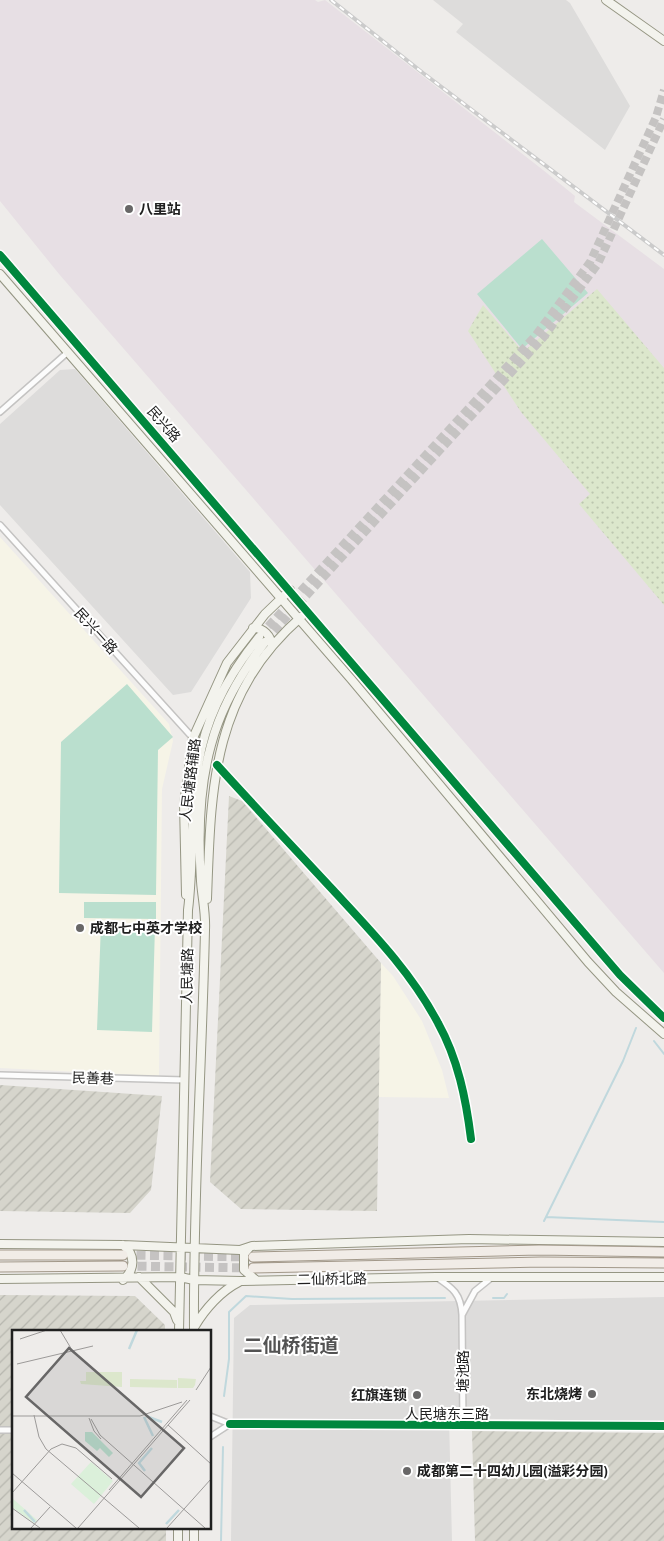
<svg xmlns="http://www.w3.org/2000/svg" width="664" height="1541" font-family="Cabin,'Noto Sans SC',sans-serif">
	<defs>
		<pattern id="construction-furrows" width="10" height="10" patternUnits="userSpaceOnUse" patternTransform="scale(1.25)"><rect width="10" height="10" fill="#d6d5cc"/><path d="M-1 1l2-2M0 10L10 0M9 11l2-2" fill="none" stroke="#b7b7af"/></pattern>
		<pattern id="grass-dots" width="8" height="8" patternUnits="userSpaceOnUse" patternTransform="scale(1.25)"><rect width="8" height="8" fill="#dce7cc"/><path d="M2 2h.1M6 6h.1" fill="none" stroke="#bcc6af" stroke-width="1.8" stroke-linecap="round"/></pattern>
	</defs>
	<rect width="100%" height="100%" fill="#eeecea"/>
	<!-- residential -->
	<path fill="#dddcdb" d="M433,0H566L570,3L630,106L605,150L456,32L463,24Z
		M75,369L250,572L251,598L191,692L173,695L0,505V424L60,370Z
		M664,1297V1422L449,1418L452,1541H231L234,1318L250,1305Z"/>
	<!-- education -->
	<path fill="#f6f4e7" d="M0,537L169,724L173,741L162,789L159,1076L0,1068Z
		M381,963L393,976L422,1021L442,1070L449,1098L378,1097Z"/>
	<!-- railway -->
	<path fill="#e7dfe4" d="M0,0H315L318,2L325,0L543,170L575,196L574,202L664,269V973L59,274L0,201Z"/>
	<!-- construction -->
	<path fill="url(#construction-furrows)" d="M229,796L242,801L381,963L377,1211L241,1209L210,1182Z
		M0,1085L162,1096L151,1190L130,1213L0,1211Z
		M0,1295L135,1296L165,1325V1331H14V1527H166V1541H0Z
		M472,1431L664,1433V1541H475Z"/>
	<!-- grass -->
	<path fill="url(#grass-dots)" d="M597,289L664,368V605L579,504L590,494L521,412L468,331L483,305L523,352Z"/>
	<!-- pitch -->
	<path fill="#badfce" d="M542,239L588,293L522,349L477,294Z
		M127,684L173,737L158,750L156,895L59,893L61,742Z
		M84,902H156V919L84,918Z
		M101,924L155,926L152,1032L97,1030Z"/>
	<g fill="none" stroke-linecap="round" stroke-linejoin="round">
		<!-- stream -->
		<path stroke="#c0d8dd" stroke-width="2" d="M654,1041L664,1054
			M546,1217L664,1222
			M544,1221L623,1061L636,1028
			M493,1298H504L507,1294
			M224,1396L229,1359V1312L246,1296L292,1299L445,1298
			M221,1541L223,1447"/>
		<!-- secondary-tunnel -->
		<path stroke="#c5c3c2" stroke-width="8" stroke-dasharray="8 4" stroke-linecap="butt" d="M260,635L535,336L590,262L656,117L664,90
			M266,640L543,338L598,264L664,119"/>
		<!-- primary-tunnel -->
		<path stroke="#c5c3c2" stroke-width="9" stroke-dasharray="9 4.5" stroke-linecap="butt" d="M123,1255L253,1257
			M124,1266L253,1268"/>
		<!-- street casing -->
		<g stroke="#c4c3c2" stroke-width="8">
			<path id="street" d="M0,412L68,352
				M0,525L193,738
				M217,766C256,807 294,849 333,890C372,932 412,973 438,1023C458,1059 466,1099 471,1139
				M0,1075L185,1080
				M436,1277C453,1288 461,1294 462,1315L475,1291L491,1278
				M462,1315L463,1426
				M210,1416L230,1424L210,1437
				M230,1424L664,1426
				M0,1430H14"/>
		</g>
		<!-- secondary casing -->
		<g stroke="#959683" stroke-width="10">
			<path id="secondary" d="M606,0L664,41
				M0,255L620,975L664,1018
				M0,274L351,679L588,962L616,992L664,1034
				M253,628C264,628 271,636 272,646
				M186,895L184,804L193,738L227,663L265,614L290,590
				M207,899C211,789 211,696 301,617
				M0,1244L123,1245L240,1250L252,1246L469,1239L664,1242
				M250,1247L244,1254V1270L256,1280
				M139,1277L174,1312L177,1320
				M0,1279L180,1277L194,1280L242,1281L436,1277H664
				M123,1280C135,1270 136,1255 123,1245
				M195,1326C205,1309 221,1291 239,1282
				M179,1331L188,910C194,862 190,814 198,766C205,718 229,674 259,637
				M194,1331C193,1197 202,1064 205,930C206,913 202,897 201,881C198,837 199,788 211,745C221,707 241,673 265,642
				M194,1527V1541
				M178,1541V1527"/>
		</g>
		<!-- primary casing -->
		<g stroke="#a29889" stroke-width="11">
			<path id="primary" d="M0,1255H123
				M253,1257L539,1250L664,1252
				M0,1267L123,1266
				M253,1268L541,1262L664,1263"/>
		</g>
		<!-- street -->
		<use href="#street" stroke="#fcfcfc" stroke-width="5"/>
		<!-- secondary -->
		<use href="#secondary" stroke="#f3f3ed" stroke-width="8"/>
		<!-- primary -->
		<use href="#primary" stroke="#f1ece7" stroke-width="9"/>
		<!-- rail casing -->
		<g stroke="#cbcbcb" stroke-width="4">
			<path id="rail" d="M331,0L423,73L664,255"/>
		</g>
		<!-- rail -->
		<use href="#rail" stroke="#fff" stroke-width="2" stroke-dasharray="5.5" stroke-linecap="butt"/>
		<!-- cycleway casing -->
		<g stroke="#fff" stroke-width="11">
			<path id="cycleway" d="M0,255L620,975L664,1018
				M217,765C255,807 294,848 333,890C371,931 412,973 438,1023C458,1059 466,1099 471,1139
				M230,1424L664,1426"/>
		</g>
		<!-- cycleway -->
		<use href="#cycleway" stroke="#00873e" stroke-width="8"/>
	</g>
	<!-- markers -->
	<g fill="#686767" stroke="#fff" stroke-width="2">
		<circle cx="129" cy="209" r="5"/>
		<circle cx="80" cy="928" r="5"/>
		<circle cx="592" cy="1394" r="5"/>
		<circle cx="417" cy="1395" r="5"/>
		<circle cx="407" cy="1471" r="5"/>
	</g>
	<g text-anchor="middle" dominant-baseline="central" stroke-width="4" stroke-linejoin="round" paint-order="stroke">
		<!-- poi labels -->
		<g font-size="14" font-weight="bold" fill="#202020" stroke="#fff" text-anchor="start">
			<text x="139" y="209">八里站</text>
			<text x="90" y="928">成都七中英才学校</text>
			<text x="582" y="1394" text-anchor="end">东北烧烤</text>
			<text x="407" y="1395" text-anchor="end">红旗连锁</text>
			<text x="417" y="1471">成都第二十四幼儿园(溢彩分园)</text>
		</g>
		<!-- street labels -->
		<g font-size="14" fill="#202020" stroke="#fff">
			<text transform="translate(164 424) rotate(49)">民兴路</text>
			<text transform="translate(96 631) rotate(48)">民兴一路</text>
			<text transform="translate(190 780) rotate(-83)">人民塘路辅路</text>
			<text transform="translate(187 976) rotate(-89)">人民塘路</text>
			<text transform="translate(93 1078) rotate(2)">民善巷</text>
			<text transform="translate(332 1279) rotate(-1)">二仙桥北路</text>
			<text transform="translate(463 1371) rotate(-90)">塘池路</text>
			<text x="447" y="1414">人民塘东三路</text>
		</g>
		<!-- district labels -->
		<g font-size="19" font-weight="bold" fill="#535353" stroke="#fff">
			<text x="291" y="1345">二仙桥街道</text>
		</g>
	</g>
	<!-- overview -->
	<g transform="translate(12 1330)">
		<rect width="199" height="199" fill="#eeecea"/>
		<path d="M74,42H110V57L69,54L68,51H74ZM166,48L184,49L183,55L181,58H166ZM118,49L165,50V58L118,57Z" fill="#dce7cc"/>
		<path d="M79,132L101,151L82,174L59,154ZM0,168L25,190V191L22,193L0,177Z" fill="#dbf0da"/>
		<path d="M73,102H80L101,123L97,127L88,118L85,121L73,111Z" fill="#badfce"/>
		<path fill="none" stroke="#c0d8dd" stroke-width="2.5" d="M117,19L125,0M134,86L150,92M132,87L141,106M133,141L127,133L140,118M12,180L23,192M154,194L167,180"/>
		<path fill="none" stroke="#9c9a99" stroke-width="1" d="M48,0L60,20M8,9L35,0M5,34L81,16M184,60L199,37M22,85L27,107L34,119L127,198M0,86H128L170,72M77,88L82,101L89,109M79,89L88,105L193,198M156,95L199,134M0,143L64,198M97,160L175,70M0,163L39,119L50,114L64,118L100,149M0,178L28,198M19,198L38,177M66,198L178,70M155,198L199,149"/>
		<path fill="#686767" fill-opacity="0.15" stroke="#686767" stroke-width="2.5" d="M57,18L172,118L129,167L14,67Z"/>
		<rect width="199" height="199" fill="none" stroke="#202020" stroke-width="2.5"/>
	</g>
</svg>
